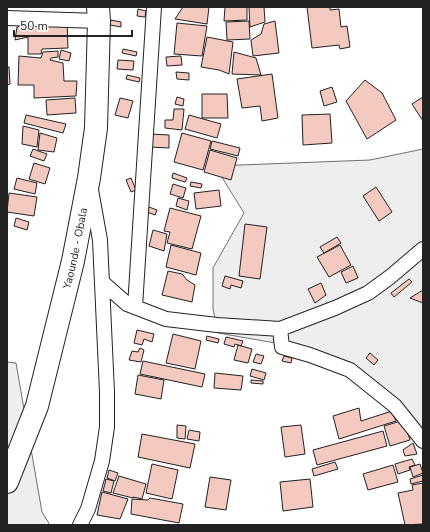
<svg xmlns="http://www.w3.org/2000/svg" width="430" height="532" font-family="'Nunito Sans',sans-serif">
	<rect width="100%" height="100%" fill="#fff"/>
	<!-- green -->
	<path fill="#eee" stroke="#6f6f6f" d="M423,149V450L397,410L350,372L281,344L218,333L213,309V268L244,213L215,166L370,160Z
		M7,362L16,363L42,512L50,525H7Z"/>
	<!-- building -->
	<path fill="#f3c9c0" stroke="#222" d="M183,7H209L207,24L175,19Z
		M225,7H247V20L224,21Z
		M249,7H264L265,22L250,27Z
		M307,7H330V10L339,9L341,27L347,26L350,47L340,49L339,45L312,48Z
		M138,9L146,11L145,17L137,16Z
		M67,20L68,48L42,49L41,54H28V37L15,40L17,27L28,22Z
		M111,20L121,22V27L110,25Z
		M249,21L250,39L227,40L226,22Z
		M275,21L279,53L253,56L251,40L261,34L264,24Z
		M177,23L207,26L202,56L174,54Z
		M207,37L233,42L229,74L219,70L201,67Z
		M123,49L137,52L136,56L122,53Z
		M61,50L71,53L69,61L59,59Z
		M58,51V57L51,58L50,60L63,63L64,81H77L76,96L34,98V85H18L19,56L41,58L43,52Z
		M234,52L256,58L261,75L232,74Z
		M181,56L182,65L167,66L166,57Z
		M118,60L134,61L133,70L117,69Z
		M7,67H9L10,84L7,85Z
		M176,72L189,73V80L177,79Z
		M272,74L278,118L262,121L260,106L242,108L237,79Z
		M127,75L140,78L139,82L126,79Z
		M365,80L382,93L396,120L367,139L346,101Z
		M332,87L337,102L324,106L320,91Z
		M202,94H227L228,118H202Z
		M177,97L184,99L183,106L175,104Z
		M423,97V121L412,104Z
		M75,98L76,113L47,115L46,100Z
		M120,98L133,101L128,118L115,115Z
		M174,109H184L182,130L165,128V120H173Z
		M330,114L332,143L303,145L302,115Z
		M26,115L66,124L63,133L24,123Z
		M189,115L221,124L217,138L185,129Z
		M23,126L39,130L37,147L22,144Z
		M40,133L57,138L54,152L38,150Z
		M182,133L211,141L203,170L174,162Z
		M150,134L169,135V148L150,147Z
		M212,141L240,148L238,156L210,149Z
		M33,149L47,154L44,161L30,156Z
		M210,150L237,158L231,180L204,172Z
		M34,163L50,168L45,184L29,179Z
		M173,173L187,178L185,182L172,178Z
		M17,178L37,183L35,194L14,189Z
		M131,178L136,190L131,192L126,180Z
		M191,182L202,184L201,188L190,186Z
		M173,184L186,188L183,198L170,194Z
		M376,187L392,212L379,221L363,196Z
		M219,190L221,206L196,209L194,193Z
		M9,193L37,197L34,216L7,212Z
		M178,198L189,201L187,210L176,206Z
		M149,207L157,210L155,215L147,212Z
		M170,208L201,216L192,249L167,243L170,232L164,231Z
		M16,218L29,222L27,230L14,226Z
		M245,224L267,227L260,279L239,276Z
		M153,230L167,234L164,251L149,246Z
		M337,237L341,243L324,253L320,247Z
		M171,245L201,253L196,275L166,267Z
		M340,245L351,265L329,277L317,257Z
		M353,266L358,278L346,283L341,272Z
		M168,271L182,274L187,280L195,285L192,302L162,295Z
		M225,276L243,281L241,288L231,285L230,289L222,286Z
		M409,279L412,282L394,297L391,293Z
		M321,283L326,295L315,303L308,289Z
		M423,290V303L410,298Z
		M137,330L154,334L152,342L144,339L142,345L134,343Z
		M173,334L201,341L195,369L166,363Z
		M207,336L219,339L218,343L206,340Z
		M226,337L243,341L241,346L235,344L234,347L224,344Z
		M238,345L252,349L248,363L234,360Z
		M140,348L144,350L141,362L129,360L132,351L138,352Z
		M370,353L378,360L374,365L366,358Z
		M256,354L264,356L261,364L253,362Z
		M284,356L292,358L291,363L282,361Z
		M143,361L205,374L202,387L140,374Z
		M252,369L266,373L264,380L250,376Z
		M215,373L243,376L241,390L214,388Z
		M138,375L164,380L161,399L135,394Z
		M251,380L263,381V384L251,383Z
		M359,408L361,421L392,411L396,421L339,439L333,416Z
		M404,420L410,440L390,446L384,426Z
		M177,425L186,426L185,439L177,438Z
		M301,425L305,454L285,457L281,427Z
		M189,430L200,432L199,441L187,439Z
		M383,431L387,446L317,465L313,450Z
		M142,434L195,444L190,468L138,457Z
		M413,443L417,454L405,456L403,450Z
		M412,459L415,465L409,467L410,470L398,474L395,464Z
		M335,462L338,469L314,476L312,469Z
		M152,464L178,470L172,499L146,493Z
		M420,464L423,473L413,477L410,467Z
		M393,465L398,482L368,490L363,474Z
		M109,470L118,473L115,481L107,478Z
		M423,475V481L411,484L410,479Z
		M119,476L146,484L142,499L133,497V498L113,493Z
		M210,477L231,480L226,510L205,507Z
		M106,479L114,481L111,493L103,491Z
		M310,479L313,507L283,511L280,482Z
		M423,483V524L405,525L398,493L413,490L412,485Z
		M102,492L128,499L120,519L97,515Z
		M150,498L183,504L179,523L131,514L132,499L148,500Z"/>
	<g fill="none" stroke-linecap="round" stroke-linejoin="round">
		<!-- minor casing -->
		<g stroke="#222" stroke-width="16">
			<path id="minor" d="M7,18L99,21
				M102,282L127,304L166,319L217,325L280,329L335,308L368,293L390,277L423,249
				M135,307L154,7
				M280,329L282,347L310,355L350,370L395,406L423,441
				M80,525L88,509L102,461L107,427V392L100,240L91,190"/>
		</g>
		<!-- trunk casing -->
		<g stroke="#222" stroke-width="24">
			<g id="trunk">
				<path id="s1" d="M7,482L37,406L73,261L89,178L96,128L99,21L98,7"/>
			</g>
		</g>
		<!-- minor -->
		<use href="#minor" stroke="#fff" stroke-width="14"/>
		<!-- trunk -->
		<use href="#trunk" stroke="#fff" stroke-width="22"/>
	</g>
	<g text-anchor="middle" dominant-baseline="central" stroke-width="3" stroke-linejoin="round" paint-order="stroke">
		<!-- street labels -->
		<g font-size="11" fill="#222" stroke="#fff">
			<text stroke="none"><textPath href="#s1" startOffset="244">Yaounde - Obala</textPath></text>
		</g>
	</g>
	<!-- border -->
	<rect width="430" height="532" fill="none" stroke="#222222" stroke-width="16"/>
	<!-- scale -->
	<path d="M14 30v6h118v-6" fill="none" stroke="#222222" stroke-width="2"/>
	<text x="20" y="30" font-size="12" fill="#222222" stroke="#ffffff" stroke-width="3" paint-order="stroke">50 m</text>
</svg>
